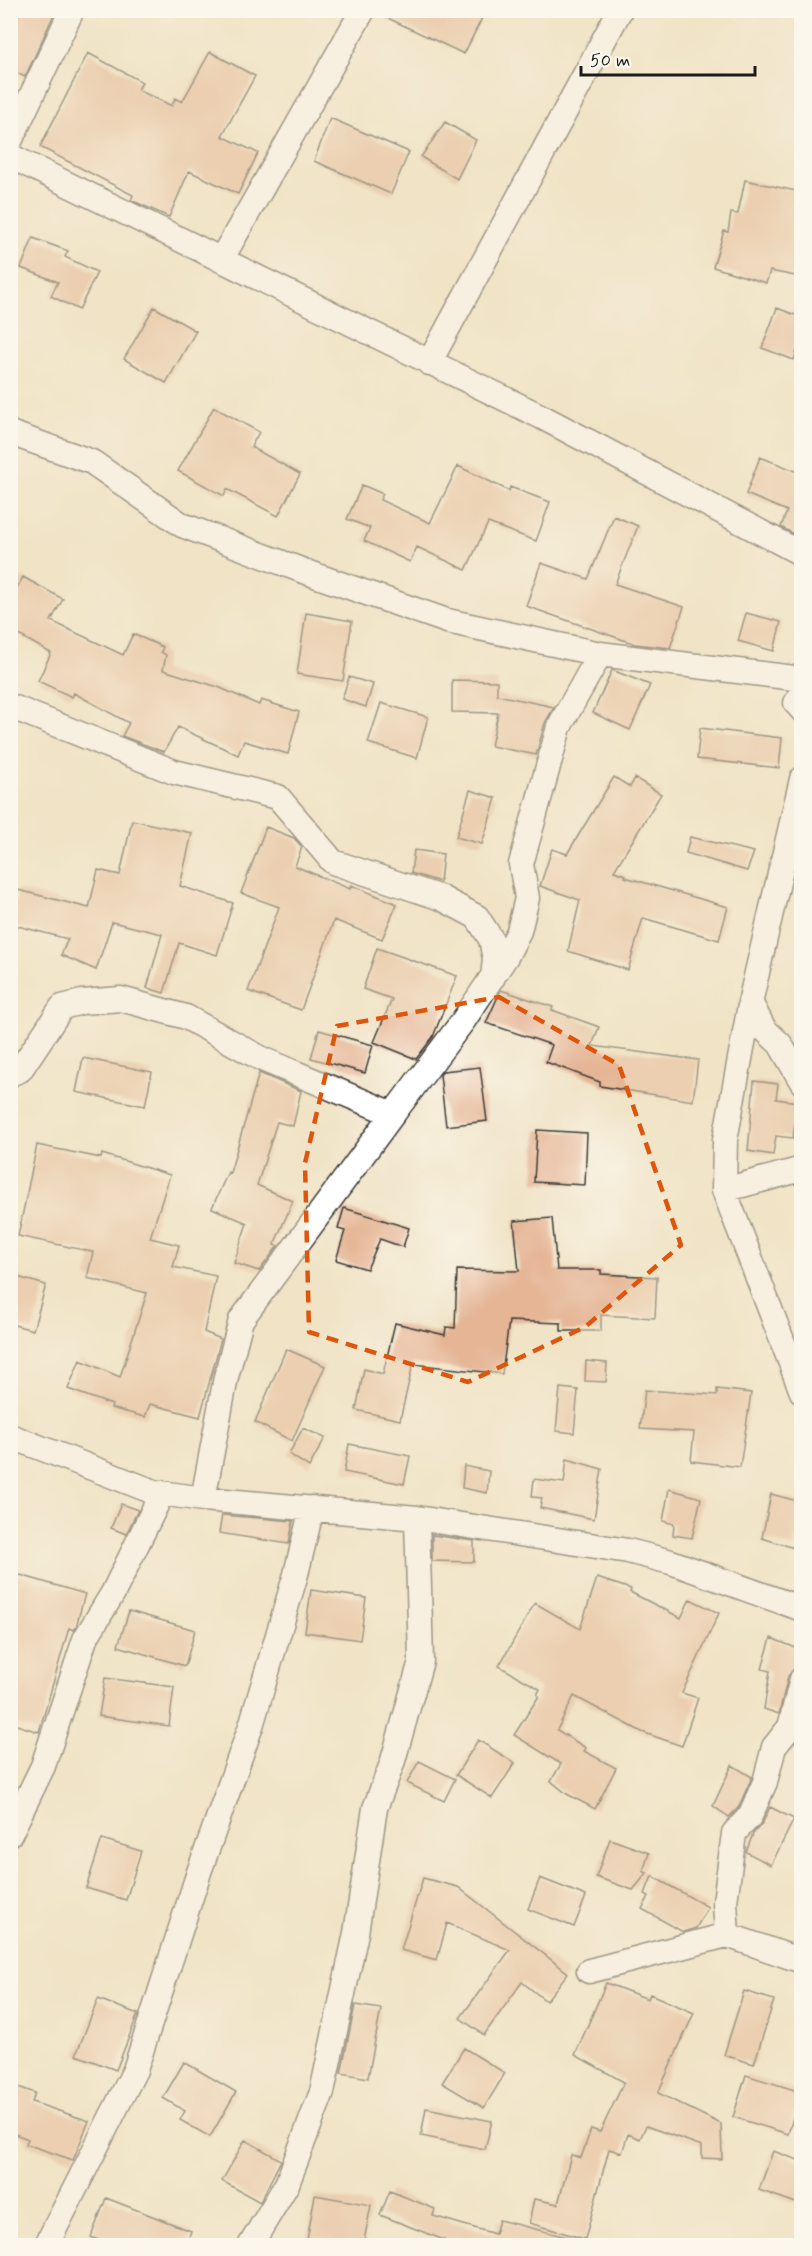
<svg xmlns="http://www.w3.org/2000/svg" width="812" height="2256" font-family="Mynerve,sans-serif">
	<rect width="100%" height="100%" fill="#fbf7ec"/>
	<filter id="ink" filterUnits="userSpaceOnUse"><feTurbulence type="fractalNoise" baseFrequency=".0167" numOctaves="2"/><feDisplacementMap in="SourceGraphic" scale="12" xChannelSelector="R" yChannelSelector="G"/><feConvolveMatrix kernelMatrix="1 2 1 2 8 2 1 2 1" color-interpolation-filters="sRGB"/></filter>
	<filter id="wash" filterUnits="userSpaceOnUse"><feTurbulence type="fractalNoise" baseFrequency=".008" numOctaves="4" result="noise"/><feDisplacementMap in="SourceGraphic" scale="24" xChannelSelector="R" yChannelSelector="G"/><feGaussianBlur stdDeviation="1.35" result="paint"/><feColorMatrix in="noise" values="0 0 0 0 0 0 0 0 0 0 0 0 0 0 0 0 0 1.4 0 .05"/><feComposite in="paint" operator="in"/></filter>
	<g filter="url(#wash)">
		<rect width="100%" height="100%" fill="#f0e3c6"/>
		<g id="blocks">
			<!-- building -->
			<path fill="#e5b595" d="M21,10H56L25,77L10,70V32Z
				M377,10H472L483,16L464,54L377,13Z
				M210,52L255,76L222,136L258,153L238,194L189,171L169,217L131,200L133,195L40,147L88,53L142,82L138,90L172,106L175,98L182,102Z
				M330,118L409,152L391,194L314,161Z
				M445,122L476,140L457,179L421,157Z
				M745,180L801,192V277L770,271L766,283L713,267L724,231L728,232L731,213L738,214Z
				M33,238L68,251L65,257L97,272L79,310L51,296L58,282L21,268Z
				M154,307L196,331L166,383L124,359Z
				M777,308L801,317V340L794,360L762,348Z
				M214,407L259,432L251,447L300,474L278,516L227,489L224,496L178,471Z
				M760,457L801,473V538L781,527L787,511L746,494Z
				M458,466L509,491L510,487L550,502L536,541L488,523L466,570L417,547L410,562L364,541L370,528L347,519L362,485L383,494L380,500L430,523Z
				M614,516L638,526L615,584L684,607L670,648L635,644L526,606L541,563L588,579Z
				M23,577L63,599L51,621L123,655L133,634L163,647L161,652L166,655L163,670L218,687L259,705L261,700L299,712L288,754L244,741L238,755L178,727L164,752L122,736L129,723L74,693L72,697L38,681L51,653L10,630V600Z
				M306,613L352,621L343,681L297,674Z
				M746,613L781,622L774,651L738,641Z
				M612,670L650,685L630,730L593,713Z
				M349,677L373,684L366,707L342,699Z
				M452,680L497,681V695L554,707L545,723L536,755L491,746L498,713L452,712Z
				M381,703L428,717L417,758L368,743Z
				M700,728L782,738L779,768L697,759Z
				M614,777L630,787L635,778L661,794L614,871L626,875L625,877L728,907L719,940L643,918L628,970L568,951L580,900L540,886L552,849L567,854Z
				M470,790L496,798L482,844L456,837Z
				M132,820L192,833L180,886L233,903L217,955L179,943L164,993L147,988L162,934L112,922L96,970L61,955L68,939L10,924L18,890L89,908L98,870L120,875Z
				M266,827L294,838L302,847L295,866L350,889L351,885L397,904L382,939L334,920L301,1010L248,991L279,907L241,893Z
				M690,837L754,852L747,871L686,853Z
				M414,850L443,854L440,882L411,873Z
				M377,948L457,976L433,1037L416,1059L374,1042L392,999L363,989Z
				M501,990L553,1007L552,1010L599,1027L592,1046L698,1060L693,1101L600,1086V1082L546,1062L552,1045L486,1023Z
				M319,1030L373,1045L365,1073L311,1058Z
				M83,1058L152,1072L145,1106L76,1092Z
				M480,1067L487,1121L446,1126L440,1075L443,1071Z
				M259,1073L301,1091L293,1126L277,1122L257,1185L293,1201L274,1245L278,1246L259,1271L234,1263L247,1223L212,1208L228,1172L230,1173Z
				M754,1081L778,1084L776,1099L798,1102L793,1138L776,1136L773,1155L748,1151Z
				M537,1130L587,1133L585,1185L534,1182Z
				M37,1145L101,1158L102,1154L170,1175L150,1238L179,1245L173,1267L216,1276L204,1332L221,1339L200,1417L150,1404L145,1417L111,1408L112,1405L68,1389L80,1360L120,1377L147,1293L87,1278L93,1252L18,1236Z
				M344,1208L409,1228L403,1247L380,1239L367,1269L336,1260L345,1231L338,1229Z
				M552,1218L557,1270H601V1274L657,1277L655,1318L601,1315V1331H561V1323L509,1321L502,1374L413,1364L400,1420L356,1410L364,1369L383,1374L395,1323L445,1335L446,1327L455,1328L457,1270L519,1271L514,1221Z
				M10,1275L46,1285L33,1330L10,1324Z
				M286,1349L325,1366L292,1441L255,1422Z
				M586,1361L607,1363L606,1382L585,1381Z
				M560,1388L578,1390L574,1433L556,1431Z
				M717,1389L751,1393L740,1467L691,1461L694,1432L640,1429L645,1390L717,1395Z
				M303,1428L325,1438L309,1467L289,1454Z
				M349,1444L410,1456L404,1484L344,1472Z
				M567,1459L602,1469L594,1519L540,1508L542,1498L532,1497L534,1479L564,1483Z
				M464,1466L489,1471L487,1493L462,1488Z
				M669,1489L701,1498L692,1538L673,1535L674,1524L663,1521Z
				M771,1494L801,1502V1518L794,1548L762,1538Z
				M121,1504L138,1510L126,1534L111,1528Z
				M222,1515L293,1521L289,1544L219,1533Z
				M432,1535L474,1541V1562L432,1561Z
				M10,1572L85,1594L76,1627L74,1630L69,1628L39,1732L10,1723Z
				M597,1578L631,1589L630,1592L681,1618L690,1599L719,1613L682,1693L698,1698L682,1746L642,1732L574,1696L557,1730L586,1748L584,1751L616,1768L595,1809L567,1794L551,1781L561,1764L514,1735L539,1696L537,1695L540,1689L499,1666L535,1603L580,1629Z
				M311,1590L366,1598L360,1640L305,1632Z
				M129,1611L195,1630L185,1666L118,1646Z
				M771,1638L801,1650L797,1666L788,1676L779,1714L764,1709L770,1671L762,1669Z
				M105,1678L174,1687L169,1726L99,1716Z
				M478,1740L515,1763L492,1798L456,1775Z
				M419,1761L455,1779L444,1801L407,1783Z
				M732,1765L752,1777L738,1808L729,1817L713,1806Z
				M770,1807L794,1819L771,1865L746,1852L753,1834L763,1822Z
				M102,1839L141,1851L126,1900L86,1888Z
				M610,1839L649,1853L643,1871L647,1873L633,1890L596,1877Z
				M652,1876L708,1907L696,1928L683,1932L642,1909L649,1896L645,1894Z
				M423,1878L458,1887L568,1973L546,2001L522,1982L484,2035L460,2018L510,1950L447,1923L437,1960L401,1950Z
				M540,1878L586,1896L574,1927L528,1909Z
				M606,1983L648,1999L650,1994L694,2013L658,2093L721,2124L722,2159L702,2158V2146L646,2126L640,2139L628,2134L622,2153L609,2149L585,2239L529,2223L534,2199L558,2204L571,2155L581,2158L591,2129L600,2132L624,2082L575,2055Z
				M744,1991L774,2000L754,2064L724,2055Z
				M98,1999L138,2014L116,2070L76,2055Z
				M355,2005L381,2009L368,2078L341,2073Z
				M464,2048L505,2073L484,2108L442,2083Z
				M184,2062L236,2092L210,2137L180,2120L185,2111L163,2098Z
				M746,2075L801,2092L788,2134L733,2117Z
				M10,2084L35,2093L32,2102L89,2121L73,2160L26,2144L28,2139L10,2132Z
				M426,2108L492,2121L485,2149L421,2136Z
				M245,2140L281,2160L260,2202L222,2181Z
				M773,2151L801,2161V2187L796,2203L759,2190Z
				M390,2191L435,2209L433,2216L495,2234L499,2220L575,2239L574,2246H442L444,2240L380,2215Z
				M315,2195L371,2205L363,2246H339L307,2240Z
				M106,2198L191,2231L186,2246H112L91,2237Z"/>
		</g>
	</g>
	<g filter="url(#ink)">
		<use href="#blocks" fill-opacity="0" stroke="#3c3a36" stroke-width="1.5"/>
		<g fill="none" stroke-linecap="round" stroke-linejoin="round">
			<!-- minor casing -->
			<g stroke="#3c3a36" stroke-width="27">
				<path id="minor" d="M10,141L72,10
					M10,156L542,417L802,554
					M221,260L363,10
					M429,363L620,10
					M10,433L92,462L182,525L309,573L447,621L600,654
					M802,694L796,703L802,710
					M10,706L174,772L278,797L333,862L441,898L477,917L491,939L495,959L493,977
					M802,779L752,994L725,1140L724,1190L802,1392
					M750,1002L764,1029L780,1044L802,1082
					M10,1074L20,1070L62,1007L82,1002L121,999L186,1017L262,1059L393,1114L463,1021L507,955L519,931L527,898L521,864L559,727L600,654L802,679
					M724,1190L802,1169
					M10,1436L154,1492L203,1499L417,1518L628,1551L671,1562L802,1609
					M203,1499L226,1377L241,1320L393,1114
					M802,1679L790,1727L774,1747L765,1782L750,1816L734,1833L725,1902L727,1935L802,1961
					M10,1834L43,1766L85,1639L113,1593L162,1493
					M589,1971L727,1935
					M46,2246L135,2070L199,1872L251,1726L296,1574L312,1508
					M250,2246L287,2184L322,2092L356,1933L375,1808L392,1764L421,1661L417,1518"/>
			</g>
			<!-- minor -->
			<use href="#minor" stroke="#fff" stroke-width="24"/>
		</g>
	</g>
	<!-- marked area -->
	<path d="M0 0H812V2256H0ZM499,997L619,1065L681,1245L585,1327L468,1382L309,1332L305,1163L337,1026Z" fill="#f0e3c6" fill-opacity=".55" fill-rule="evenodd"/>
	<path fill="none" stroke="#de560d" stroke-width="4.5" stroke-dasharray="12 8" stroke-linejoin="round" d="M499,997L619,1065L681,1245L585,1327L468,1382L309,1332L305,1163L337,1026Z"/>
	<!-- margin -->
	<rect width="812" height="2256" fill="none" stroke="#fbf7ec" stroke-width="36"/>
	<!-- scale -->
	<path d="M581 66v9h174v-9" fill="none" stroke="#1c1c1c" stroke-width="3"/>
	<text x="590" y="66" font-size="18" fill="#1c1c1c" stroke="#fbf7ec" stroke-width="4.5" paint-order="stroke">50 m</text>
</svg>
